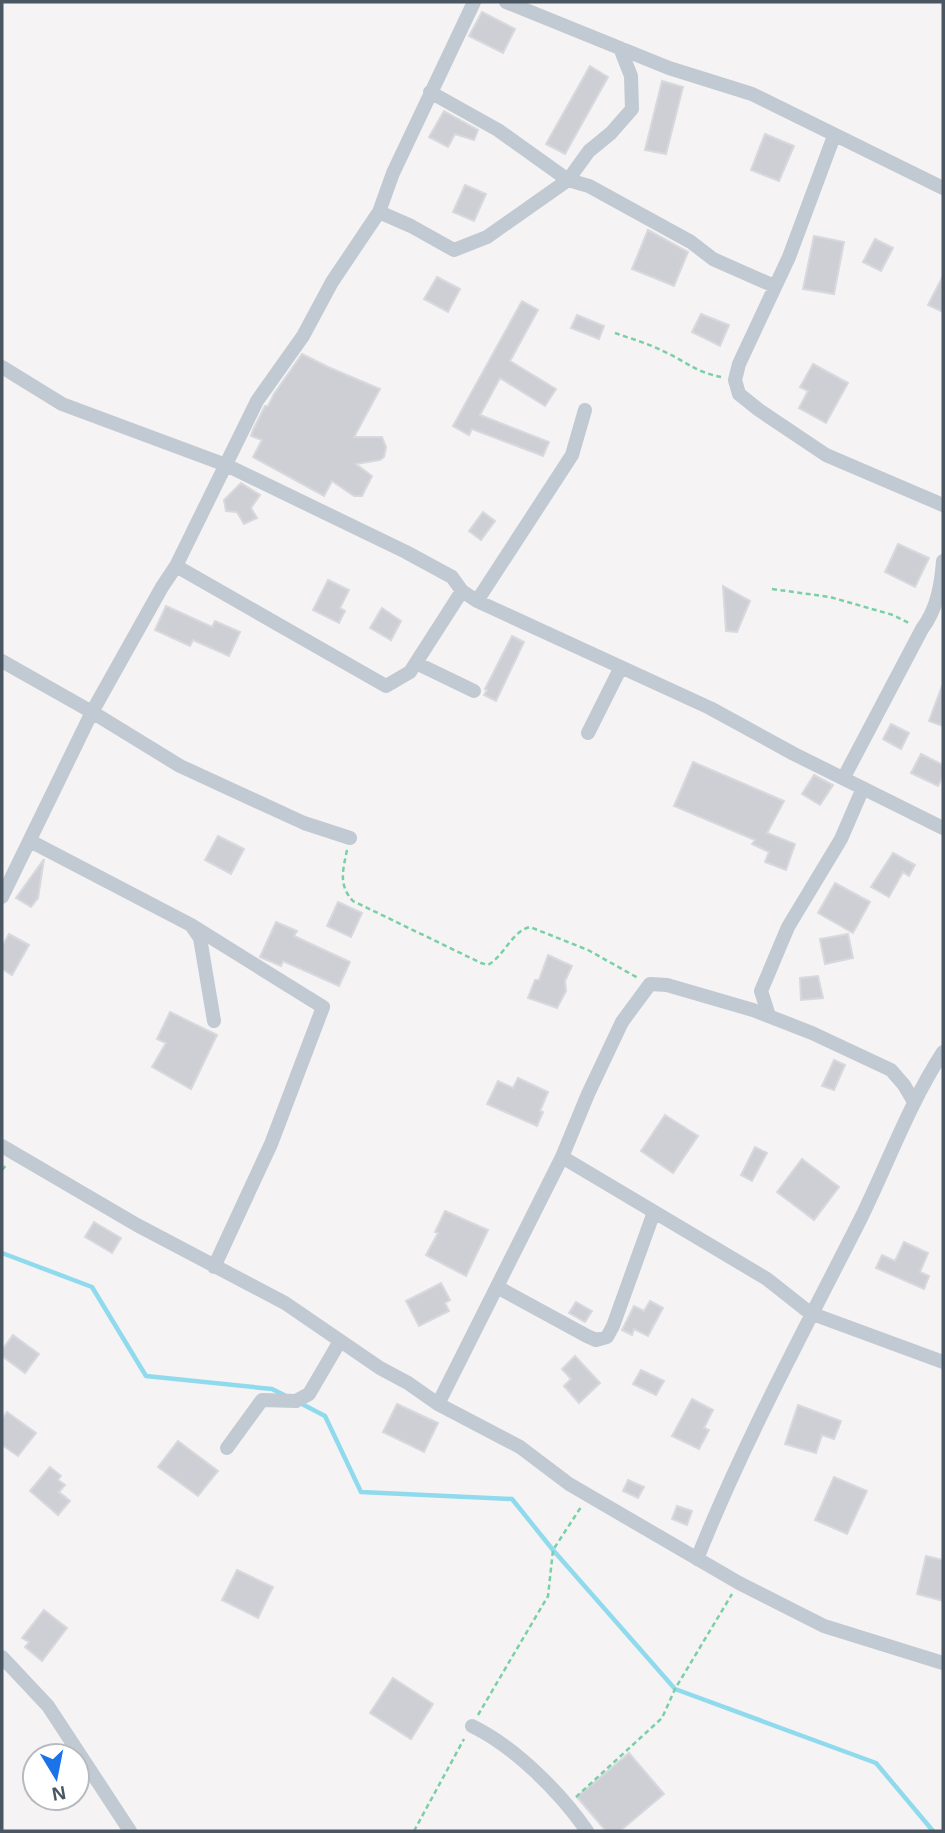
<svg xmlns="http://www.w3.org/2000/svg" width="945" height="1833" font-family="Arial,sans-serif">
	<rect width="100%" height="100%" fill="#f5f3f3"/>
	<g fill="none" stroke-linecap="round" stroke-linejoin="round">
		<!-- stream -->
		<path stroke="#90daee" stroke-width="4.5" d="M2,1253L92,1287L146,1376L272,1389L286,1396
			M300,1403L325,1416L361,1492L512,1499L553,1550L675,1689L876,1763L933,1831"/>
	</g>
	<!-- building -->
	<path fill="#cdcfd5" stroke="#d7d9de" stroke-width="2" d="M482,12L515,29L503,53L469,36Z
		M590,66L608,77L565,154L546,144Z
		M662,81L683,87L666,154L645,150Z
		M444,111L478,130L474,140L455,134L448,147L429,137Z
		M765,134L794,146L779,181L751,170Z
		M465,185L486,194L474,221L453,212Z
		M648,230L688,252L674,286L632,269Z
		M814,236L844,242L834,294L803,289Z
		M875,239L893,248L881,271L863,262Z
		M943,276V312L928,305Z
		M437,277L460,289L448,312L424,299Z
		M522,301L538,310L510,361L556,389L545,406L500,378L480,415L549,442L543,456L472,429L469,435L453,426Z
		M701,314L729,325L720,346L692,332Z
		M577,315L604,326L599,339L571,328Z
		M302,354L328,367L380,389L354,437H382L386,447L384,457L380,460L356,464L372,476L362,496H354L332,481L324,496L253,457L262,440L251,436L253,430L265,406H268L274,394Z
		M813,364L848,383L826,423L799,408L808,391L800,387Z
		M241,483L260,495L251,508L257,518L244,524L237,512L226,511L224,500Z
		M483,512L495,521L481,540L469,531Z
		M898,544L929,558L915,587L885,572Z
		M328,580L349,590L340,608L345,611L339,623L313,610Z
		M723,586L750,601L737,632L726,631Z
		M166,606L212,627L215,621L240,632L229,656L193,640L190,646L155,630Z
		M382,608L401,621L391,640L370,628Z
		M512,636L524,642L496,701L484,695L487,690L485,689Z
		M942,686H943V726L929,721Z
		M891,724L909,733L901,749L883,739Z
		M921,754L943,765V776L938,786L911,773Z
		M693,762L784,801L767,833L795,844L786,870L765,862L769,852L752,844L755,840L674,806Z
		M814,775L833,785L820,805L802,794Z
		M218,836L244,849L231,874L205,860Z
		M893,853L915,865L909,876L903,872L889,897L871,887Z
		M44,859L38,898L31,907L16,898Z
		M835,883L870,902L853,933L818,913Z
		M338,902L362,913L351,937L327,926Z
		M276,922L297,931L294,936L350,962L339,986L283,961L281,966L260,957Z
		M9,934L29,945L12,975L2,969V946Z
		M848,934L853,958L825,964L820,939Z
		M548,955L572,966L565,981L566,991L557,1008L528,998L535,980H539Z
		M818,976L823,998L801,1000L800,978Z
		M170,1012L217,1035L191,1089L152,1067L166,1043L157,1039Z
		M834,1060L845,1065L834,1090L822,1086Z
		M518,1078L548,1092L540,1111L543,1112L537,1126L487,1104L498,1081L513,1088Z
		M665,1115L698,1136L673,1173L641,1151Z
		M755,1147L767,1153L752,1181L741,1175Z
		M802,1159L839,1187L814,1220L777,1192Z
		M445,1211L488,1230L466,1276L426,1255L438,1233L435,1232Z
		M94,1222L121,1238L112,1253L85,1237Z
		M904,1242L928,1253L920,1272L929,1276L924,1289L876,1268L882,1255L895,1261Z
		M441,1283L450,1300L445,1303L449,1311L419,1326L406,1301Z
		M650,1301L663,1308L648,1336L634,1329L632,1335L622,1330L634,1306L644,1311Z
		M576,1302L592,1311L585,1322L569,1313Z
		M13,1335L39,1354L25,1373L2,1356V1350Z
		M575,1356L600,1383L579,1403L564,1386L571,1379L562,1369Z
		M641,1370L664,1381L656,1395L633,1384Z
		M692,1399L713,1410L704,1428L709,1430L699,1449L672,1436Z
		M397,1404L438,1423L424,1452L383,1432Z
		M798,1405L841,1421L834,1439L822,1435L816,1453L785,1444Z
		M7,1412L36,1433L18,1456L2,1445V1419Z
		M178,1441L218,1471L198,1496L158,1467Z
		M50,1467L61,1476L58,1480L65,1485L59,1492L70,1501L58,1515L30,1491Z
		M834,1477L867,1491L847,1534L815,1520Z
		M628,1480L644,1487L638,1498L623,1491Z
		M677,1506L692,1511L687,1525L672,1519Z
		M926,1556L943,1560V1601L917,1594Z
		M237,1570L273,1587L258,1618L222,1600Z
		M44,1610L67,1628L42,1661L25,1647L29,1642L22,1638Z
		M393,1678L433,1704L411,1739L370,1713Z
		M629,1753L664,1794L620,1831H606L577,1797Z"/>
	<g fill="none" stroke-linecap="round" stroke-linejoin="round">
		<!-- path -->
		<path stroke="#7ad0a6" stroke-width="2.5" stroke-dasharray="5 3.5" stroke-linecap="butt" d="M615,333C632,339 650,344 667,353C688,363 696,372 721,377
			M772,589L830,597L893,615L909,623
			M347,850C343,870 338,885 353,901L481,963L488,965C505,955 512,931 530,927L588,950L638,978
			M2,1170L7,1164
			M478,1715L548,1596L553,1550L581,1507
			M576,1797L662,1718L675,1689L732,1594
			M414,1831L464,1739"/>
		<!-- street -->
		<path stroke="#c1cad2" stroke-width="14" d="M506,2L669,68L752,94L943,188
			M430,92L498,130L568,180L589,151L611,133L632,109L631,76L620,48
			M834,136L789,257L739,364L735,380L739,394L759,410L826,455L943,505
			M379,212L411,226L454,250L487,237L568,180L589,186L691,242L713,259L774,286
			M2,367L62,404L226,465L406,552L452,577L462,591L477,601L710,708L794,754L943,828
			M176,566L386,686L410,672L462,591
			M477,601L572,455L585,410
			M2,661L92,712L180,766L304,823L350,838
			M416,663L474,691
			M588,733L621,667
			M844,777L922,629C937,609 941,586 943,561
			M30,841L191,925L200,938L214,1021
			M2,897L92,712L162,587L176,566L257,401L303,336L332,282L379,212L393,173L474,2
			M191,925L323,1007L271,1144L214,1267
			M769,1016L761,991L788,927L841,839L863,788
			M2,1146L137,1225L285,1303L380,1368L408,1383L438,1404L520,1447L569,1484L739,1583L824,1626L943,1663
			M562,1157L767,1279L810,1313L943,1362
			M497,1287L587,1336L596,1340L607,1337L613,1326L654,1212
			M438,1404L562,1157L588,1094L622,1022L650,984L667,985L753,1010L812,1033L891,1070L904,1085L914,1102
			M227,1448L262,1400L296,1401L309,1394L340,1341
			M697,1559C744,1441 804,1331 861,1218C888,1163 909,1104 943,1052
			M2,1657L48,1706L130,1831
			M472,1726C515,1747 560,1792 587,1831"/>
	</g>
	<!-- border -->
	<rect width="945" height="1833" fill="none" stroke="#4a5661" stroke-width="7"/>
	<!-- north arrow -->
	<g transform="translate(56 1777) rotate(170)"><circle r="33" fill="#ffffff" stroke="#b7bbc0" stroke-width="2"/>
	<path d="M0-5L12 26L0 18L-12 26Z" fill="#1a73e8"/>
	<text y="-10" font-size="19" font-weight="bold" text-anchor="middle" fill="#4a5661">N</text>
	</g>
</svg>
